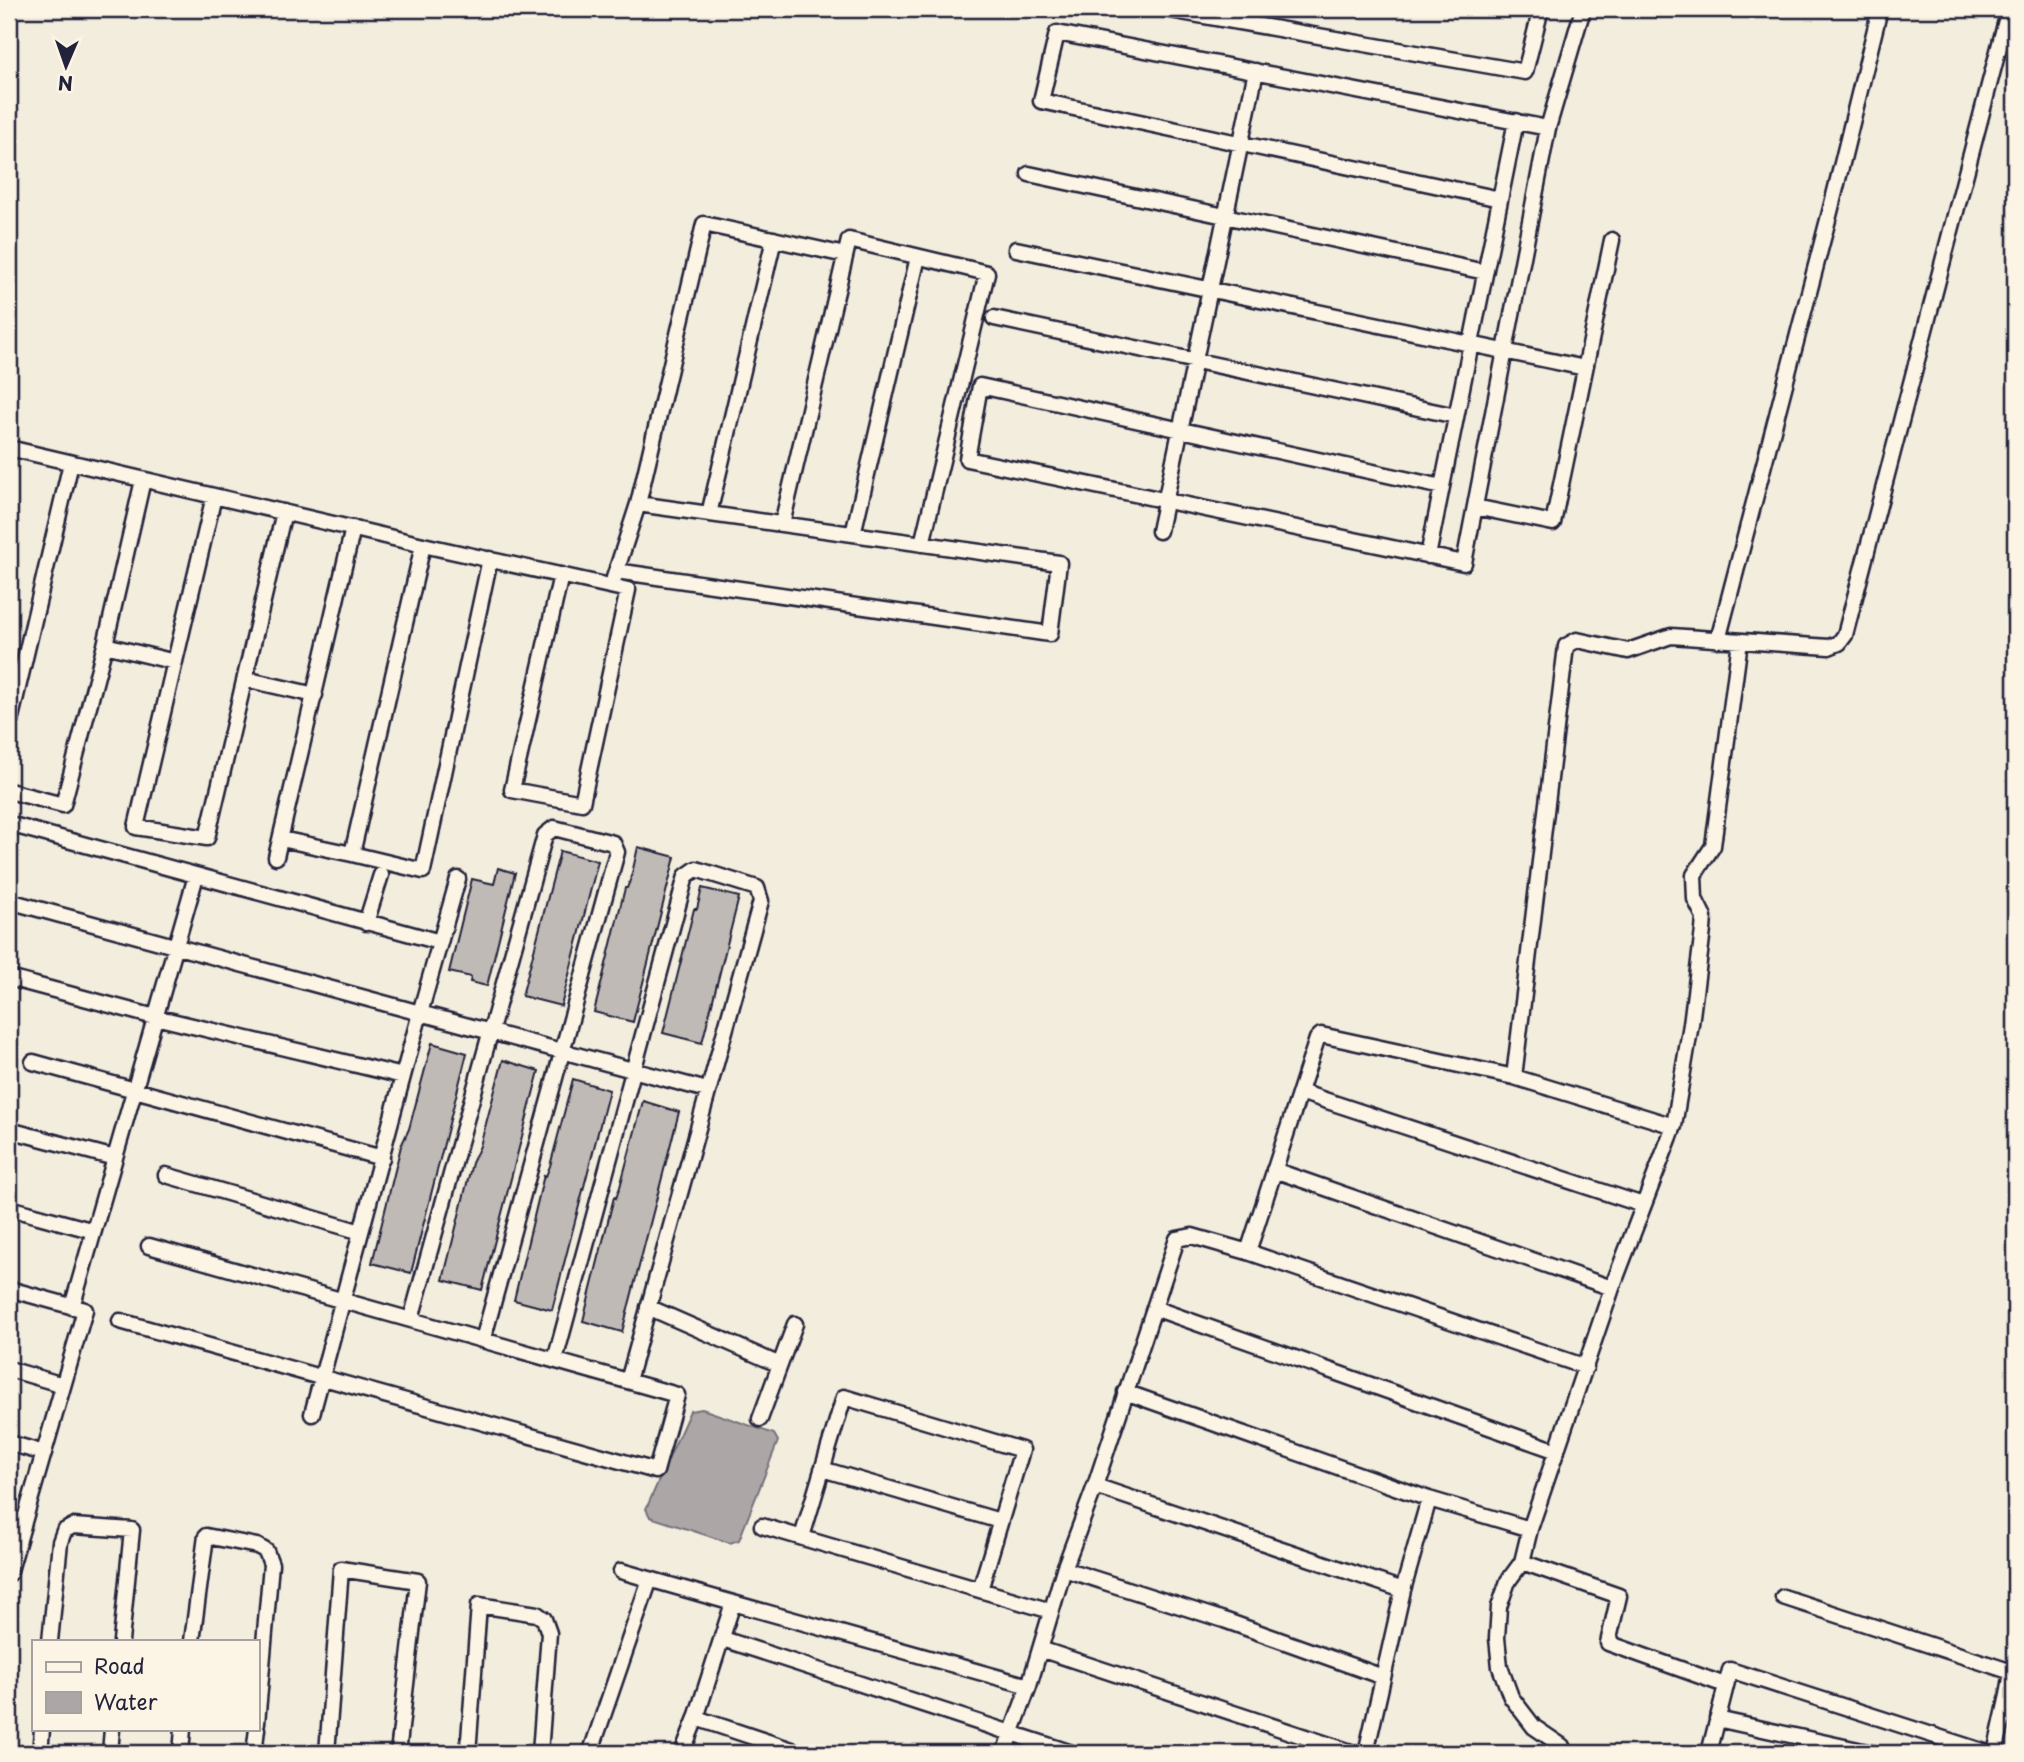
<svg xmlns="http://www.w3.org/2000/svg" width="2024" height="1762" font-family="'Playpen Sans',sans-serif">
	<rect width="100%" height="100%" fill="#f3edde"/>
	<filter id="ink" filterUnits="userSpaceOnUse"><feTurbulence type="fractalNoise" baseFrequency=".0143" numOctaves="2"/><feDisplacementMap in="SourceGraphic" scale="14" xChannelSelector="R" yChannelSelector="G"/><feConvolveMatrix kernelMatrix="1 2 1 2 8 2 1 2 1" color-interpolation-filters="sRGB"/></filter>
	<g filter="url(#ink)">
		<!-- water -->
		<path fill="#aca7a6" stroke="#75727b" stroke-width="2" d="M702,1409L774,1434L778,1441L739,1540L730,1543L650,1517L646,1509L690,1411Z"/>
		<!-- building -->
		<path fill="#bfbab6" stroke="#22223b" stroke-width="2" d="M638,847L675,857L633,1022L594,1012L625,888H627L631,878Z
			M560,851L598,861L561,1006L522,996Z
			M498,868L515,873L487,986L470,982L471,977L449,972L472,879L494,884Z
			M702,888L739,897L702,1043L663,1033L694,909H697Z
			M432,1043L467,1053L411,1273L372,1263L401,1146L409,1129Z
			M503,1060L539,1071L482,1290L443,1280L472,1163L480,1146Z
			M573,1079L609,1090L552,1310L514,1300L544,1175L546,1176L550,1166Z
			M643,1101L679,1112L622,1332L583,1321L614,1197L616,1198L620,1187Z"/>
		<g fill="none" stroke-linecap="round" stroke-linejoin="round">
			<!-- minor casing -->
			<g stroke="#22223b" stroke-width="19">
				<path id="minor" d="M1164,9L1525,72L1541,9
					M1029,174L1485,272
					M1500,199L1041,101L1057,33L1548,128
					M1016,249L1585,368
					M994,318L1456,416
					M9,448L423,545L352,854L281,839
					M1442,487L980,386L967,459L1464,563L1548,128L1583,9
					M214,496L136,827L207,838L284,512
					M1475,507L1553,523L1612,240
					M709,514L774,239
					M782,524L849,240L987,273L922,544
					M1159,531L1256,71
					M853,534L918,257
					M423,545L628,590L582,803L512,790L561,575
					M1428,556L1516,121
					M616,571L1050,634L1059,563L638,504
					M614,578L638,504L704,224L845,255
					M1718,640L1830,212L1880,9
					M105,645L175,662
					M245,679L315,695
					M9,726L71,463
					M9,791L63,805L105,645L143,480
					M9,824L440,942
					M352,854L423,871L490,559
					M276,857L353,528
					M9,901L420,1013L458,879
					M366,923L381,875
					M9,978L155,1017L403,1076
					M33,1062L382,1158
					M1514,1077L1566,646L1577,640L1628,651L1671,636L1829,647L1839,643L1845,635L2009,9
					M1300,1092L1643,1205
					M9,1130L115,1158
					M1274,1170L1612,1288
					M166,1175L361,1232
					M9,1208L94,1231
					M1248,1252L1317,1039L1321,1035L1514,1077L1674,1126
					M9,1289L85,1310L9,1574
					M72,1307L196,876
					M648,1307L780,1365
					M1154,1308L1557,1451
					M411,1319L545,835L554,828L613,843L617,852L483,1340
					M120,1321L656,1471L677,1395L149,1246
					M555,1360L686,876L696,869L757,888L761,901L628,1381
					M9,1369L63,1385
					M1125,1392L1429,1499L1530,1529
					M312,1414L420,1013L707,1090
					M760,1419L795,1324
					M9,1443L44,1453
					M822,1469L1000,1521
					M1095,1486L1403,1590
					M9,1518L24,1522
					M762,1526L1051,1611
					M802,1537L844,1397L1022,1450L980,1590
					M1522,1562L1619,1596L1608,1643L1725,1685
					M1064,1569L1224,1620L1383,1677
					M621,1571L733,1603L696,1718
					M1783,1597L2012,1672L2008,1695
					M733,1603L1029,1686
					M723,1639L1072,1753
					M50,1641L60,1542L64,1531L73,1526L132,1530L121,1641
					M192,1641L206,1536L257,1546L266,1551L271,1564L257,1723
					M1040,1649L1354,1753
					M1717,1719L1872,1753
					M1562,1746L1534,1727L1511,1697L1500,1667L1497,1638L1499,1607L1508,1581L1522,1562L1530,1529L1612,1288L1674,1126L1691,1024L1703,930L1704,917L1695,899L1694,875L1713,846L1740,641
					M40,1753L42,1729
					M110,1753L112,1729
					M181,1753L183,1729
					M254,1753L257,1729
					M327,1753L341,1569L418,1581L398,1753
					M468,1753L479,1605L537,1614L544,1619L549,1633L540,1753
					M592,1753V1748L650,1579
					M682,1753L696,1718L801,1753
					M1004,1753L1029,1686L1064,1569L1095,1486L1177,1239L1192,1236L1248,1252L1586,1367
					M1366,1753L1403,1590L1429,1499
					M1709,1753L1730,1670L1988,1753
					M1995,1753L2008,1695L2015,1696"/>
			</g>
			<!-- minor -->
			<use href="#minor" stroke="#fcf5e5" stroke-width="14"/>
		</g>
	</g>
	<!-- margin -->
	<rect width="2024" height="1762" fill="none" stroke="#fcf5e5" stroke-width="35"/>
	<rect x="18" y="18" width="1989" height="1727" fill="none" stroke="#22223b" stroke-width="2.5" filter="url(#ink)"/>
	<!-- legend -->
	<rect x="32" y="1640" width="228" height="91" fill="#fcf5e5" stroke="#a5a1a1" stroke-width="2"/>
	<rect x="46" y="1662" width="35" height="10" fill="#fcf5e5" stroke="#a5a1a1" stroke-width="2"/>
	<text x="94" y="1674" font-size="21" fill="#22223b">Road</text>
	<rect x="46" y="1692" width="35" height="21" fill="#aca7a6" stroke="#a5a1a1" stroke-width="2"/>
	<text x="94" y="1710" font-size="21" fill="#22223b">Water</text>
	<!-- north arrow -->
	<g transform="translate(66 66) rotate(182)" stroke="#fcf5e5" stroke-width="5" paint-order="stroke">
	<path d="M0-5L12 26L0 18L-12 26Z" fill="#22223b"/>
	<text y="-10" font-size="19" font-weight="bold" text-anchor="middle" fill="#22223b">N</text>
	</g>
</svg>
